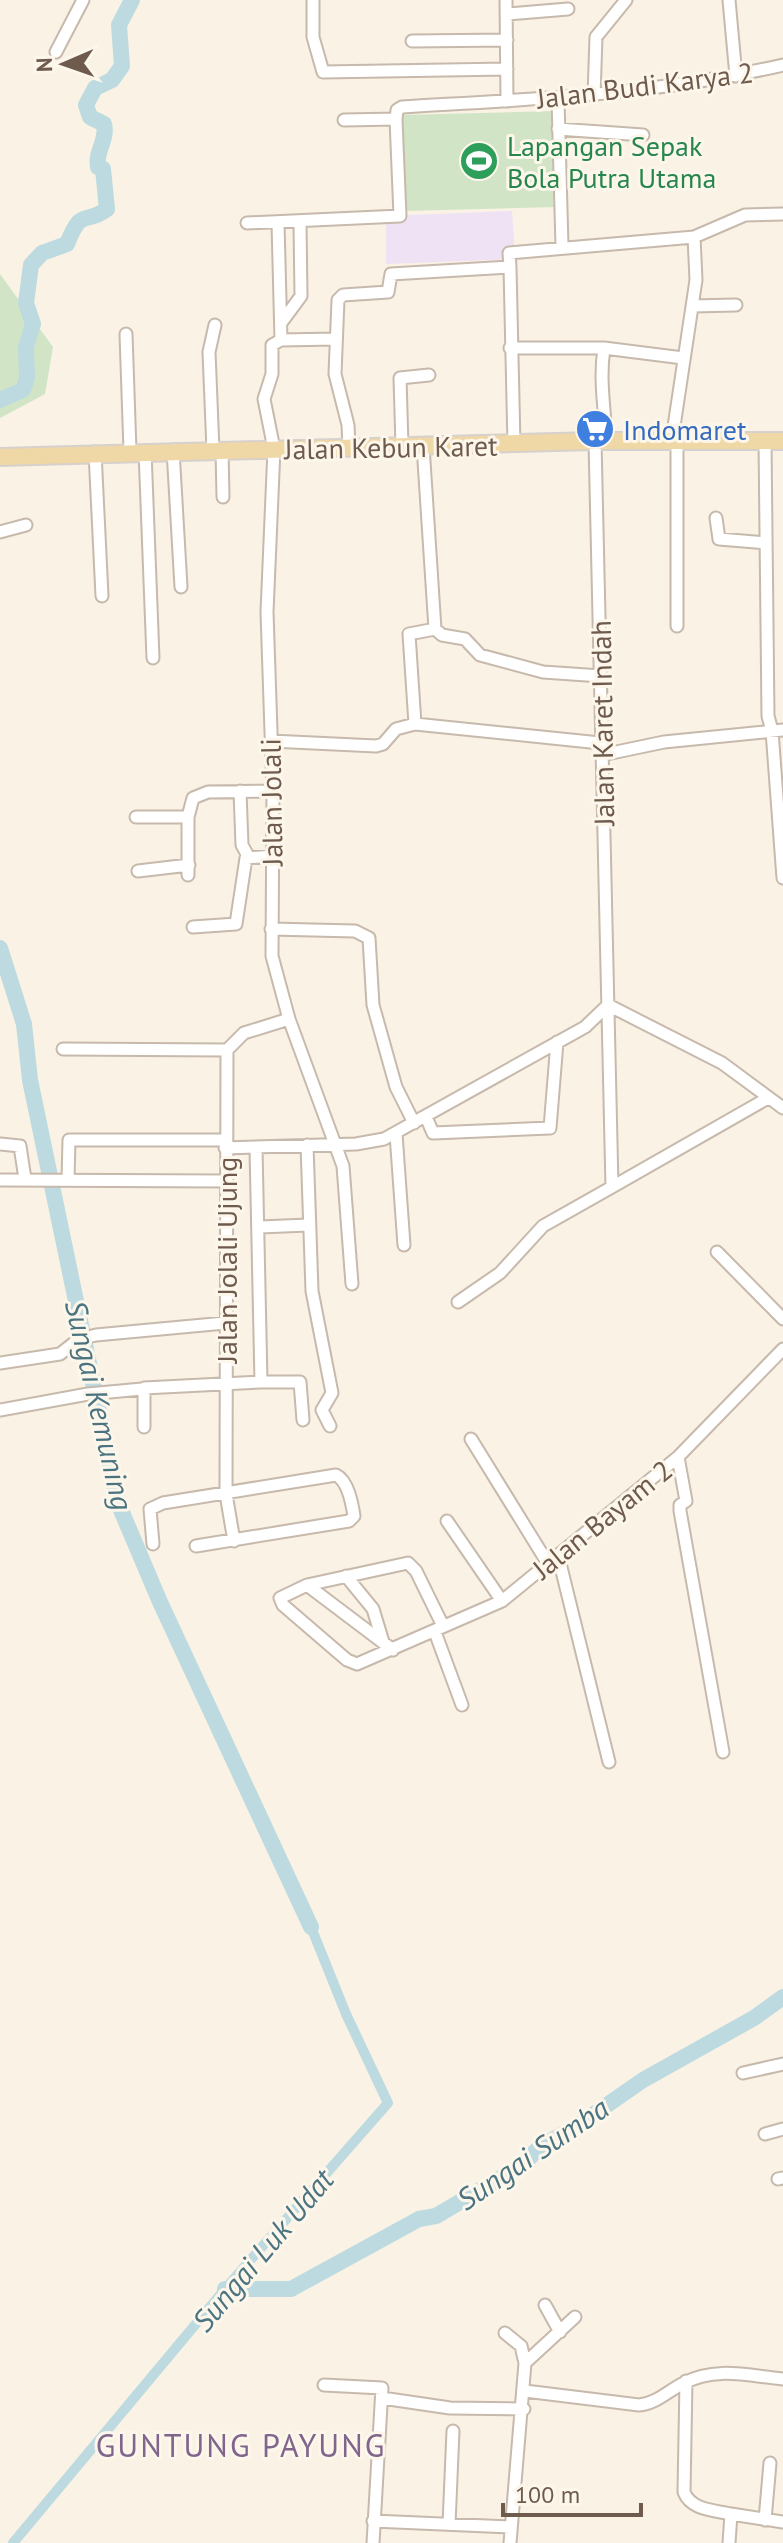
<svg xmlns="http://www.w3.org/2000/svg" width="783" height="2543" font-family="'PT Sans',sans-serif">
	<rect width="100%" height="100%" fill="#f9f2e5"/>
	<!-- education -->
	<path fill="#efe2f5" d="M512,211L515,259L386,264V216Z"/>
	<!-- green -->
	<path fill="#d1e5c6" d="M553,111L557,207L404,211L402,115Z
		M0,274L53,347L45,394L0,418Z"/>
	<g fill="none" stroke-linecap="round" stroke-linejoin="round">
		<!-- canal -->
		<path stroke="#bcdae0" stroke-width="10" d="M13,2543L225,2289L388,2103L346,2014L311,1927"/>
		<!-- river -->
		<path stroke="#bcdae0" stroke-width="16" d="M0,400L23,390L27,378L26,347L33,324L26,303L31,265L42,253L67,244C82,206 84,226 107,209L103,169L98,167C95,151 108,140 104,124L90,117L86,105L95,88L112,80L122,66L119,25L132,0
			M0,948L24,1024L30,1080L118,1503L160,1602L311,1927
			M225,2289H291L419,2219L436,2216L521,2166L541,2146L574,2128L643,2080L754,2018L783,1997"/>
		<!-- street casing -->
		<g stroke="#c7b9ab" stroke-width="15">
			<path id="street" d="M313,0V37L323,72L507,69
				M506,0L507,101
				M729,0L736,76
				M507,14L568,9
				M412,41L507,40
				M56,52L83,0
				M594,96L596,37L626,0
				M558,100L562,246
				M344,120L396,119L397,110L402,107C534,99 654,95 783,65
				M558,129L643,135
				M247,223L400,216L396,119
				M278,223L281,340L272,345V374L264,399L274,449L267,612L273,791L272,956L289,1019L343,1166L352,1284
				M510,267L514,445
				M692,306L736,305
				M281,323L301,296L300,223
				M126,334L130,451
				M281,340L336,339
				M510,348H604
				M606,441C605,408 599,381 604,348L683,358
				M765,441L768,716L772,731L783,878
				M402,446L400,378L429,375
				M423,446L435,629L409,634L415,724L600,743
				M349,447L348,425L335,374L338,300L343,295L388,292L391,274L510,267L509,253L694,237L745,215L783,214
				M173,450L181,587
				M213,450L209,352L215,325
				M222,450L223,497
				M145,451L153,658
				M95,452L102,596
				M716,518L719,539L766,543
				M0,532L26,525
				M677,626V442L673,433L696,280L694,237
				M435,629L442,635L465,639L480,655L543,672L601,676
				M271,741L376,746L383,744L396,729L415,724
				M602,755L664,742L783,730
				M240,791L242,845L248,856
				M136,817H188
				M138,871L189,865
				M188,875V817L193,798L208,792L273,791
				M193,927L236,924L246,858L273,856
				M271,929L355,931L369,938L373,1005L396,1087L414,1123
				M608,1005L722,1063L783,1108
				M63,1049L227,1050
				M426,1117L433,1133L550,1128L557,1042
				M396,1134L404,1245
				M0,1144L20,1146L25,1179
				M307,1145L312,1291L332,1393L322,1410L330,1426
				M225,1148L356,1144L384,1139L585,1027L608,1005
				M68,1179L69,1140H225
				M0,1180L226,1181
				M612,1187L768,1098
				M260,1227L308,1225
				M717,1252L783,1319
				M458,1302L500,1273L543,1226L612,1187L595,441
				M0,1363L60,1354L79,1339L96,1335L225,1323
				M261,1382H300L303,1420
				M0,1410L88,1394L142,1389
				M144,1427V1388L261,1382L256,1148
				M471,1439L547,1562
				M678,1457L686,1501L680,1505V1511L723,1752
				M447,1521L502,1601
				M234,1541L226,1494L227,1050L244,1033L289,1019
				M153,1544L150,1509L163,1503L336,1475C348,1481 352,1503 354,1516L349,1521L196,1546
				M558,1555L609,1762
				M346,1576L373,1609L383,1642
				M307,1585L393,1650
				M443,1626L416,1571L408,1563L307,1585L280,1598L283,1605L347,1660L357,1664L502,1601L678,1457L783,1349
				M435,1632L462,1705
				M743,2073L783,2064
				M765,2134L783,2129
				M778,2179L783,2178
				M545,2305L560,2332
				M505,2333L521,2346L525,2363L510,2543
				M525,2363L575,2317
				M686,2381L684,2492C691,2510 713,2510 731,2514L729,2543
				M324,2385L382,2388L373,2543
				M525,2391L639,2405C656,2404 669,2390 684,2383C716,2366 749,2376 783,2379
				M382,2398L450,2408L524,2409
				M731,2514L783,2522
				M765,2520L770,2463
				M373,2521L511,2527
				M449,2524L453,2431"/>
		</g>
		<!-- primary casing -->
		<g stroke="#d7d1cd" stroke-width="20">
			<path id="primary" d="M0,457L595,441H783"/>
		</g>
		<!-- street -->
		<use href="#street" stroke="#fff" stroke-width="11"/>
		<!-- primary -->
		<use href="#primary" stroke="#f0d7a6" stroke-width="16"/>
	</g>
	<!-- icons -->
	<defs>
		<g id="stadium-disc" transform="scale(2)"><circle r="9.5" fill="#2e9e5b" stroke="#fdf6eb"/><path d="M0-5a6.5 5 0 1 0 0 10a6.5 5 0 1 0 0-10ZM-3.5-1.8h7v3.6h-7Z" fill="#fff"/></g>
		<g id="supermarket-disc" transform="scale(2)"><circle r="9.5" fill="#3f7fe0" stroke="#fdf6eb"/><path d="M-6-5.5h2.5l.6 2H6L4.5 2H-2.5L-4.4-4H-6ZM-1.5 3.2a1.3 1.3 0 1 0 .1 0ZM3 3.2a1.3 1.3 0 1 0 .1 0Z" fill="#fff"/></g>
	</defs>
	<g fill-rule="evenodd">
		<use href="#stadium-disc" x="479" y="161"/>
		<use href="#supermarket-disc" x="595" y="429"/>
	</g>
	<g text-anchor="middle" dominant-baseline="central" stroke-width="6" stroke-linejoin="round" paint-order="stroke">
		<!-- street labels -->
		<g font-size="28" fill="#6f5b4e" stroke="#fdf6eb">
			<text transform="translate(645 85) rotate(-7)">Jalan Budi Karya 2</text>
			<text transform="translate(391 447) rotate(-1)">Jalan Kebun Karet</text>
			<text transform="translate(602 723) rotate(-91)">Jalan Karet Indah</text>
			<text transform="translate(271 802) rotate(-91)">Jalan Jolali</text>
			<text transform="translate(226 1260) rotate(-90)">Jalan Jolali Ujung</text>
			<text transform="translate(602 1519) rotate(-39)">Jalan Bayam 2</text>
		</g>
		<!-- leisure labels -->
		<g font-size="28" fill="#27864d" stroke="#fdf6eb" text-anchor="start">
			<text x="507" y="145">Lapangan Sepak<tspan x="507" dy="32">Bola Putra Utama</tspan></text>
		</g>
		<!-- shop labels -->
		<g font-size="28" fill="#366cbe" stroke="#fdf6eb" text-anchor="start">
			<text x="623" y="429">Indomaret</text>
		</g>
		<!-- water labels -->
		<g font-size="30" font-style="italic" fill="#4b7480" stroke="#fdf6eb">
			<text transform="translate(100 1405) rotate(77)">Sungai Kemuning</text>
			<text transform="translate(532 2153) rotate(-34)">Sungai Sumba</text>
			<text transform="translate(262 2250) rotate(-50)">Sungai Luk Udat</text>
		</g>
		<!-- quarter labels -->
		<g font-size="32" letter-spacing="2" fill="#80668c" stroke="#fdf6eb">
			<text x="241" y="2445">GUNTUNG PAYUNG</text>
		</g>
	</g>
	<!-- north arrow -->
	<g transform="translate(64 64) rotate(268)" stroke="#fdf6eb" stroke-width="6" paint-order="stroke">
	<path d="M0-6L14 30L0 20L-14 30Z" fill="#6f5b4e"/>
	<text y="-12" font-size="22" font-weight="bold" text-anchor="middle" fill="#6f5b4e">N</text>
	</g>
	<!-- scale -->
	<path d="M503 2503v12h138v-12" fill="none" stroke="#6f5b4e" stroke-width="4"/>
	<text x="515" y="2503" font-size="24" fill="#6f5b4e" stroke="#fdf6eb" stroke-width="6" paint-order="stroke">100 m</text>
</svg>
